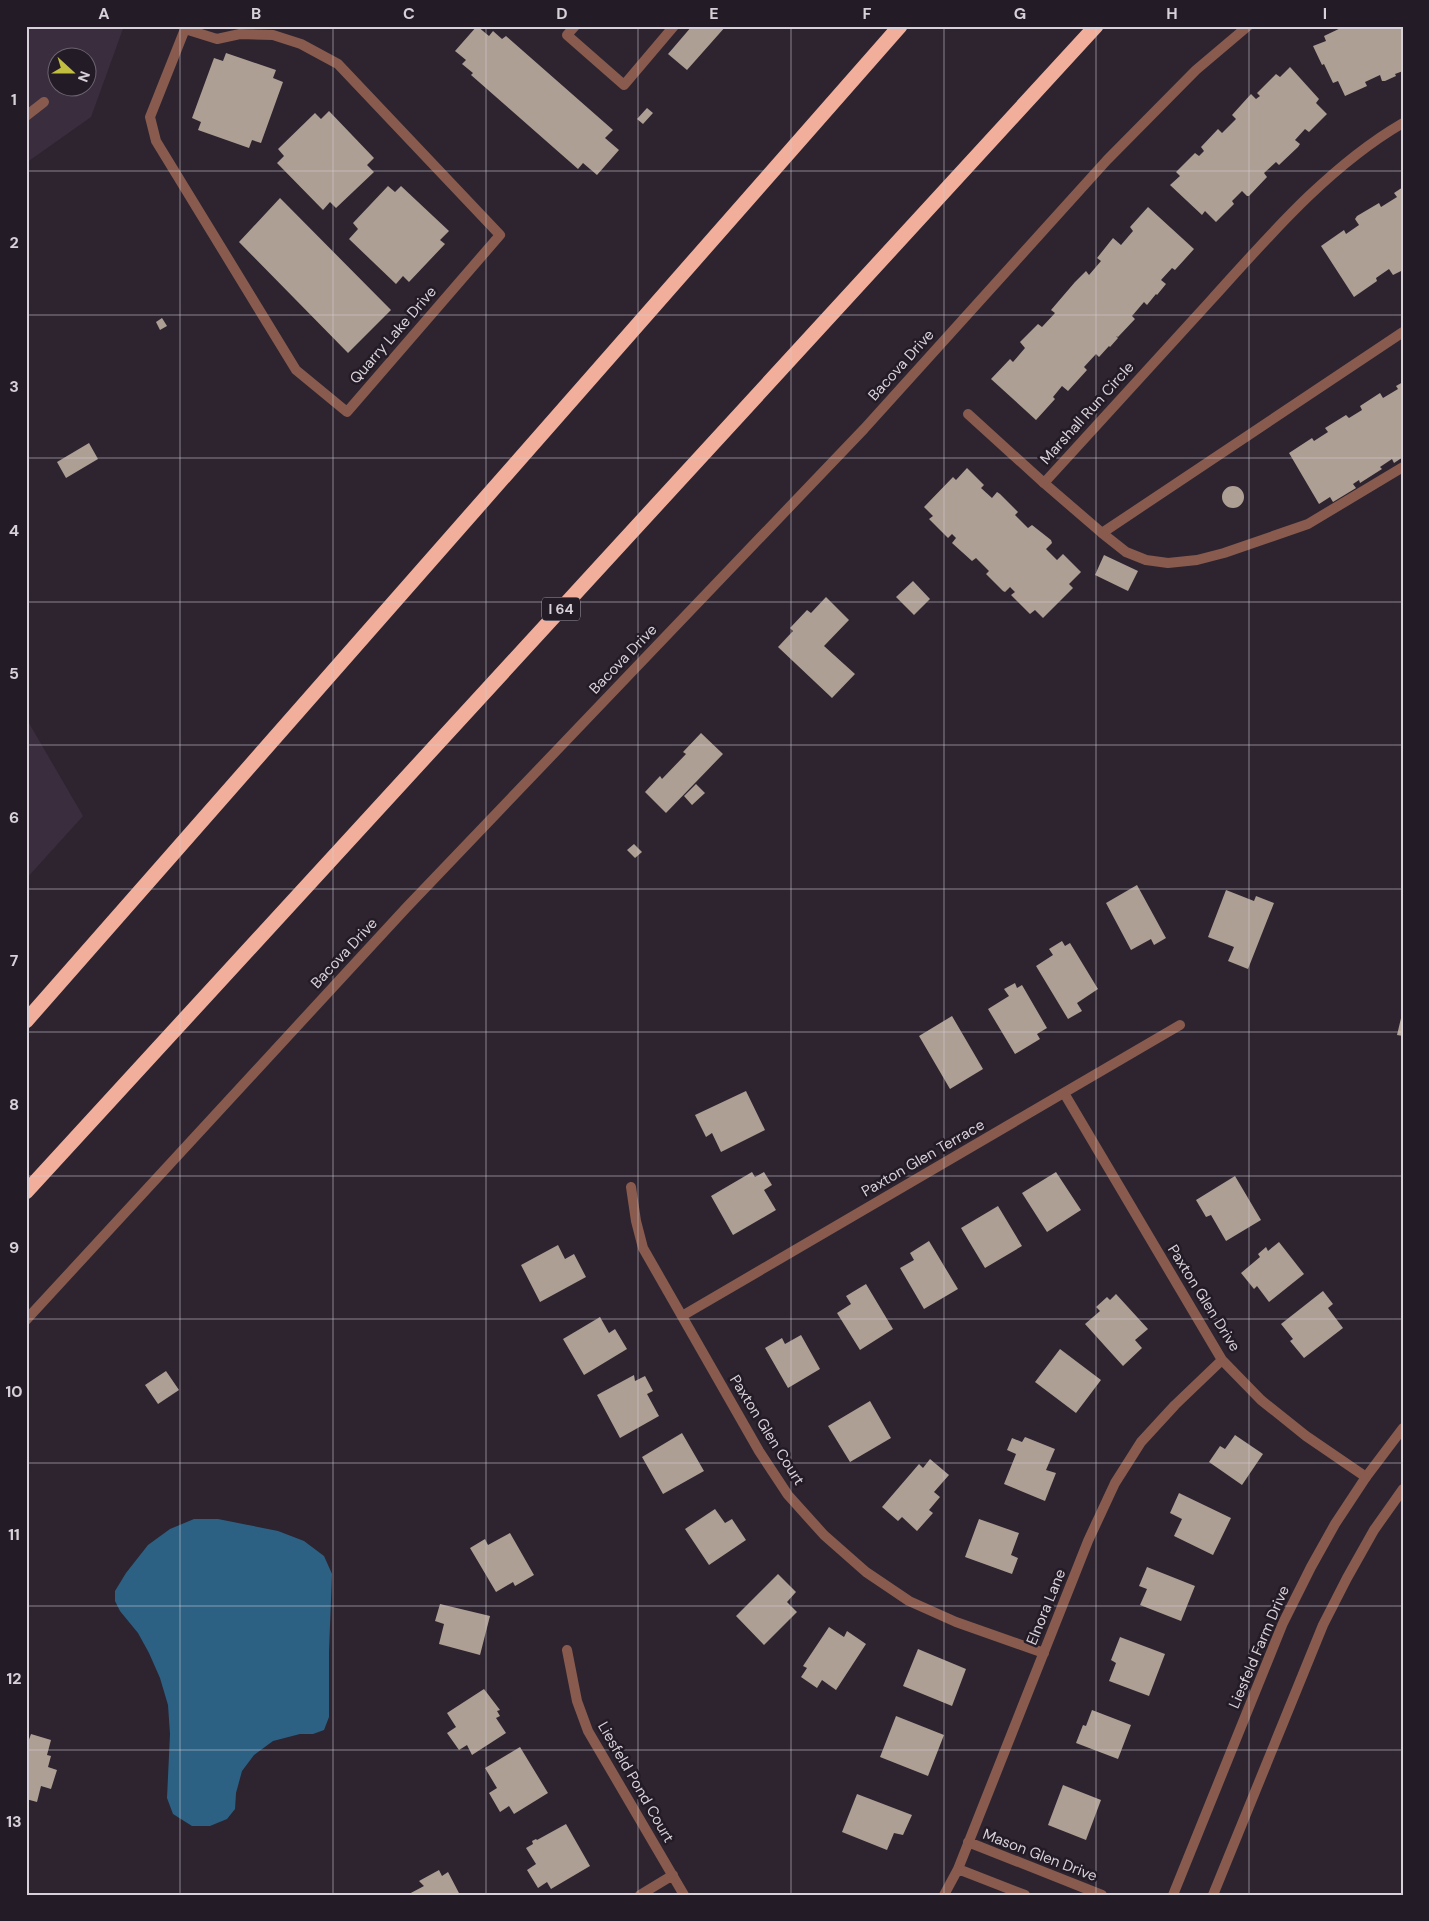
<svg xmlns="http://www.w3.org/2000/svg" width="1429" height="1921" font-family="'DM Sans',sans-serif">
	<rect width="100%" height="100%" fill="#2d2430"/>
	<!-- built -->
	<path fill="#392d3e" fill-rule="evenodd" d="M26,26H124L91,117L26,163ZM58,58H88V88H58Z
		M26,718L83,816L26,879Z"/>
	<!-- water -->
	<path fill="#2c6184" d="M194,1519H218L278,1531L304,1541L324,1556L332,1574L329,1651V1717L324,1730L313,1734H300L273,1741L254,1755L242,1771L236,1793L235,1809L227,1819L210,1826H192L173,1814L167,1798L170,1734L168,1705L160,1678L149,1653L138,1633L120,1611L115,1601V1591L126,1573L148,1545L170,1529Z"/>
	<!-- building -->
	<path fill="#ae9f94" d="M477,26L489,36L493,31L502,39L506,36L613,130L605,138L619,150L597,175L583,163L578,169L471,75L473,73L462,64L466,60L455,51Z
		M692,26H726L687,70L668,54Z
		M1345,26H1349L1351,29L1357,26H1403V71L1395,74L1396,76L1385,81H1382L1380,75L1365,82L1367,86L1345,96L1338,81L1333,83L1324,64L1322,65L1313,46L1326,41L1324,36Z
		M226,53L276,70L273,78L283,82L261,143L252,140L249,148L198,130L201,122L192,118L214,58L223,61Z
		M1290,67L1319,99L1316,103L1327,114L1309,132L1305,129L1295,140L1300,144L1298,147L1279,165L1276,162L1264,173L1267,177L1249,196H1247L1242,191L1232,201L1234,204L1216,222L1205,211L1202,215L1170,185L1180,176L1176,172L1195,153L1199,156L1204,151L1201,147L1218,129L1222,133L1236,119L1232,115L1251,94L1256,99L1260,96L1257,93L1276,74L1280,77Z
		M647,108L653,113L643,124L637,119Z
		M329,111L374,158L367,165L374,172L336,208L330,202L323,210L277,163L284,156L278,149L315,113L321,119Z
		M388,186L395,192L401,186L449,231L440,240L445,244L409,282L403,276L396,284L349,239L358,229L353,223Z
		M1403,187V270L1393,275L1389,269L1376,278L1377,281L1354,297L1321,246L1344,230L1346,234L1359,225L1355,219L1357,216L1379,203L1381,207L1397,197L1394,193Z
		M280,198L391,310L348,353L239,242Z
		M1148,207L1194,249L1175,270L1172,268L1161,280L1166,284L1157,295L1156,294L1147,305L1144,302L1132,316L1135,319L1118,337L1116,336L1118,338L1110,347L1109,346L1099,357L1096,354L1084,367L1087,370L1068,391L1062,386L1053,397L1055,399L1036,420L991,379L1010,359L1013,362L1025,348L1020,342L1038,324L1042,327L1055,313L1051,310L1075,282L1086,271L1089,275L1101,261L1097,258L1113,238L1121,245L1133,231L1130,227Z
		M162,318L167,326L160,330L156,322Z
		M1403,382V457L1394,463L1392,459L1380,467L1382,469L1360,483L1359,480L1353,484L1356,488L1333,502L1330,497L1319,504L1289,453L1312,438L1314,441L1328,432L1325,428L1346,415L1349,418L1362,410L1360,406L1380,393L1383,398L1398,389L1396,386Z
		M89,443L98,459L66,478L57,462Z
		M967,468L984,485L981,488L992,498L997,492L1000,494L1018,512L1015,515L1028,528L1032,525L1051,540L1052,543L1046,549L1057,560L1063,554L1081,572L1069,584L1073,588L1043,618L1035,610L1030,614L1011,595L1015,592L1010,587L1005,592L1003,591L986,574L989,571L976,558L972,561L952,543L956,538L952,534L948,538L929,519L933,516L924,507L953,477L956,480Z
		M1222 497a11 11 0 1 1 22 0a11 11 0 1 1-22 0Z
		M1104,555L1138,571L1128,591L1095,575Z
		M913,581L930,599L914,615L896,597Z
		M826,597L849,620L824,646L855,674L832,698L778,647L793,631L790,628L807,610L811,613Z
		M701,733L723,754L666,813L645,792L660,776L662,779L686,754L683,752Z
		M696,784L705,793L692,805L684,796Z
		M634,844L642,852L635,858L627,850Z
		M1137,885L1166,938L1154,945L1151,939L1131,950L1106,903Z
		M1226,890L1254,901L1256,896L1274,903L1248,969L1228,961L1234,947L1208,937Z
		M1062,941L1065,946L1070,943L1098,989L1077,1003L1082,1011L1068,1019L1036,966L1053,955L1049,949Z
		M1015,983L1017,988L1022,985L1047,1028L1037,1034L1040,1039L1015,1054L988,1009L1009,996L1004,989Z
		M1402,1014H1403V1036L1397,1035Z
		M952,1016L983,1069L950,1089L919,1036Z
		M746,1091L765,1130L721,1152L712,1133L706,1137L695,1115Z
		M752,1172L755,1177L764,1172L772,1185L764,1190L776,1210L733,1235L711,1196Z
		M1056,1172L1081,1210L1047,1232L1022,1193Z
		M1235,1176L1261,1220L1226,1241L1211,1215L1206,1217L1196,1200Z
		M998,1206L1022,1246L985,1268L961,1228Z
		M929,1241L958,1289L924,1309L900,1268L914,1260L910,1253Z
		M1279,1242L1304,1274L1269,1302L1257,1286L1254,1289L1241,1273L1260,1257L1258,1254L1266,1247L1268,1251Z
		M558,1245L565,1259L574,1254L586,1277L540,1302L521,1265Z
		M866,1284L893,1329L860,1350L837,1313L851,1304L846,1296Z
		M1323,1291L1333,1304L1328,1308L1343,1328L1304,1358L1290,1341L1293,1339L1281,1324Z
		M1116,1294L1148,1329L1135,1340L1142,1348L1123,1366L1085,1324L1100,1311L1096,1307L1107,1297L1110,1300Z
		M600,1317L609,1333L615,1329L627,1349L584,1375L563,1339Z
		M801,1335L820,1369L788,1388L765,1348L782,1338L785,1344Z
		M1060,1349L1101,1380L1076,1413L1035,1382Z
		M166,1371L179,1390L158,1404L145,1385Z
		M634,1375L635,1381L645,1376L653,1391L647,1394L659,1416L620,1438L597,1395Z
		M870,1401L891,1438L850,1462L828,1426Z
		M682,1433L704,1471L663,1494L642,1457Z
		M1235,1435L1263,1454L1242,1485L1209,1462L1220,1446L1225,1449Z
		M1025,1437L1055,1449L1046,1470L1056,1473L1045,1501L1004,1484L1016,1454L1007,1450L1012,1438L1022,1442Z
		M930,1459L949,1475L934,1492L940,1497L929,1510L933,1513L917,1531L902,1517L898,1521L882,1507L919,1464L923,1468Z
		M1179,1493L1231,1518L1213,1555L1174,1536L1182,1519L1170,1513Z
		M715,1509L725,1523L732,1519L746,1540L709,1565L685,1529Z
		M979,1519L1019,1533L1011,1555L1018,1558L1012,1574L965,1557Z
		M510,1533L534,1575L515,1586L513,1582L496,1592L470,1548L485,1539L488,1545Z
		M1147,1567L1195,1586L1181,1621L1140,1605L1147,1589L1139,1586Z
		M778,1574L796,1592L787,1602L797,1612L764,1645L736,1616Z
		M440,1604L490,1616L480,1655L439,1644L444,1624L435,1621Z
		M829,1627L844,1637L847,1631L866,1644L836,1690L822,1680L817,1688L801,1677L807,1668L803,1666Z
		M1120,1637L1165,1654L1149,1696L1109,1681L1116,1663L1111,1660Z
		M918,1649L966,1669L952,1706L903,1686Z
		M484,1689L500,1710L497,1711L500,1716L496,1718L506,1733L472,1755L467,1745L459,1750L447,1733L456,1727L447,1713Z
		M1092,1710L1131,1725L1118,1759L1076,1743L1083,1725L1086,1726Z
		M896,1716L944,1735L928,1776L880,1757Z
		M31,1734L51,1740L47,1755L51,1756L48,1767L57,1770L51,1789L41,1786L37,1802L26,1799V1748Z
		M520,1747L548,1793L514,1814L509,1806L500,1812L489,1793L497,1788L485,1768Z
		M1063,1785L1101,1800L1086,1840L1048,1825Z
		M857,1794L912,1815L903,1835L894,1833L887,1850L842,1832Z
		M566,1824L590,1866L551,1889L547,1882L538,1888L527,1870L536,1864L526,1848L533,1844L532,1841L536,1839L537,1840Z
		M439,1870L442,1876L448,1872L460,1895H407L424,1886L419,1881Z"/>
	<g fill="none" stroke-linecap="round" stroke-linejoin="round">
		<!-- service -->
		<path stroke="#885b4e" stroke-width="10" d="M26,116L44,102
			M968,414L1044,483
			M1102,533L1126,552L1146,560L1168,563L1197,560L1224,553L1308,524L1403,467"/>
		<!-- minor -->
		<path stroke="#885b4e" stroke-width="10" d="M575,26L567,35L624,85L674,26
			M185,29L217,39L240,34L273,35L301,44L338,64L500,235L347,412L296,370L156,141L150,117L185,29L186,26
			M1403,123C1329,166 1269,236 1212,299C1156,360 1100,422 1044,483L1102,533L1403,332
			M1064,1093L1222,1360L1261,1400L1306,1436L1366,1477
			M631,1187L636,1221L643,1248L759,1451L788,1495L824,1535L866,1572L909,1601L956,1622L1044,1653
			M682,1316L1180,1025
			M26,1320L406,908L864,429L1107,160L1196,70L1248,26
			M567,1650L577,1701L588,1731L684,1895
			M968,1842L1102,1895
			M958,1869L1025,1895
			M640,1895L673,1875
			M944,1895L958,1869L1088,1541L1115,1483L1141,1442L1175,1405L1222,1360"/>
		<!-- tertiary -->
		<path stroke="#885b4e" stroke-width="10" d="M1173,1895L1283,1623L1311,1567L1335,1524L1366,1477L1403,1428
			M1213,1895L1323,1625L1347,1578L1374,1530L1403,1489"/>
		<!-- motorway -->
		<path stroke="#f1ae9b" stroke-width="15" d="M26,1021L900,26
			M26,1192L1096,26"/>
	</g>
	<!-- grid -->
	<path fill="none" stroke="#d7d1d9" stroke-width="1" stroke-opacity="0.55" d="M180,26V1895M333,26V1895M486,26V1895M638,26V1895M791,26V1895M944,26V1895M1096,26V1895M1249,26V1895M26,171H1403M26,315H1403M26,458H1403M26,602H1403M26,745H1403M26,889H1403M26,1032H1403M26,1176H1403M26,1319H1403M26,1463H1403M26,1606H1403M26,1750H1403"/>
	<g text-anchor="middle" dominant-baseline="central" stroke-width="5" stroke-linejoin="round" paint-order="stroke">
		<!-- shield labels -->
		<rect fill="#231b26" stroke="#a19aa3" stroke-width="1" x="542" y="597.5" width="38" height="23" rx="4"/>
		<g font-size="14" font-weight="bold" fill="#d7d1d9">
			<text x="561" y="609">I 64</text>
		</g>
		<!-- street labels -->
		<g font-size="15" fill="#d7d1d9" stroke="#231b26">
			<text transform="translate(393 335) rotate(-49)">Quarry Lake Drive</text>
			<text transform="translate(901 365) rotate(-48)">Bacova Drive</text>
			<text transform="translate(1087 413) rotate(-48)">Marshall Run Circle</text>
			<text transform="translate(623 659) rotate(-46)">Bacova Drive</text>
			<text transform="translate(344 953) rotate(-47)">Bacova Drive</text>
			<text transform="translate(923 1158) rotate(-30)">Paxton Glen Terrace</text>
			<text transform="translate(1204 1298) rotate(58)">Paxton Glen Drive</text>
			<text transform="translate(767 1430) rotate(58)">Paxton Glen Court</text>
			<text transform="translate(1046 1607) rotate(-68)">Elnora Lane</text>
			<text transform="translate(1259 1647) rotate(-67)">Liesfeld Farm Drive</text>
			<text transform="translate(636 1782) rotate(60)">Liesfeld Pond Court</text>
			<text transform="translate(1040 1855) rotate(21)">Mason Glen Drive</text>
		</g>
	</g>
	<!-- border -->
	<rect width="1429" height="1921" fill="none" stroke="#231b26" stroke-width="55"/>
	<!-- north arrow -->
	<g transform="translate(72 72) rotate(111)"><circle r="24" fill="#231b26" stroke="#6b646e"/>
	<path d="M0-4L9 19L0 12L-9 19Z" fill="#c1be40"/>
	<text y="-8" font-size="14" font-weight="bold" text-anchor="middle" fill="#d7d1d9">N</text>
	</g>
	<rect x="28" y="28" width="1374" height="1866" fill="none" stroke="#d7d1d9" stroke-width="2"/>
	<g font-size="16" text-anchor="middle" font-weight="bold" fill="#d7d1d9">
		<text x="104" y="19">A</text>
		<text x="256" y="19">B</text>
		<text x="409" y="19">C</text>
		<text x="562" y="19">D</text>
		<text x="714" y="19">E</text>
		<text x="867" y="19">F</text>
		<text x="1020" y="19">G</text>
		<text x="1172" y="19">H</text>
		<text x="1325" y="19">I</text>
		<text x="14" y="105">1</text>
		<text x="14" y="248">2</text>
		<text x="14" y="392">3</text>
		<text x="14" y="536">4</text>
		<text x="14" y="679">5</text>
		<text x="14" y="823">6</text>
		<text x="14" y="966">7</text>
		<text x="14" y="1110">8</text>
		<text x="14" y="1253">9</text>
		<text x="14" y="1397">10</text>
		<text x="14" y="1540">11</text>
		<text x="14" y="1684">12</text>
		<text x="14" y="1827">13</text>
	</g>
</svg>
